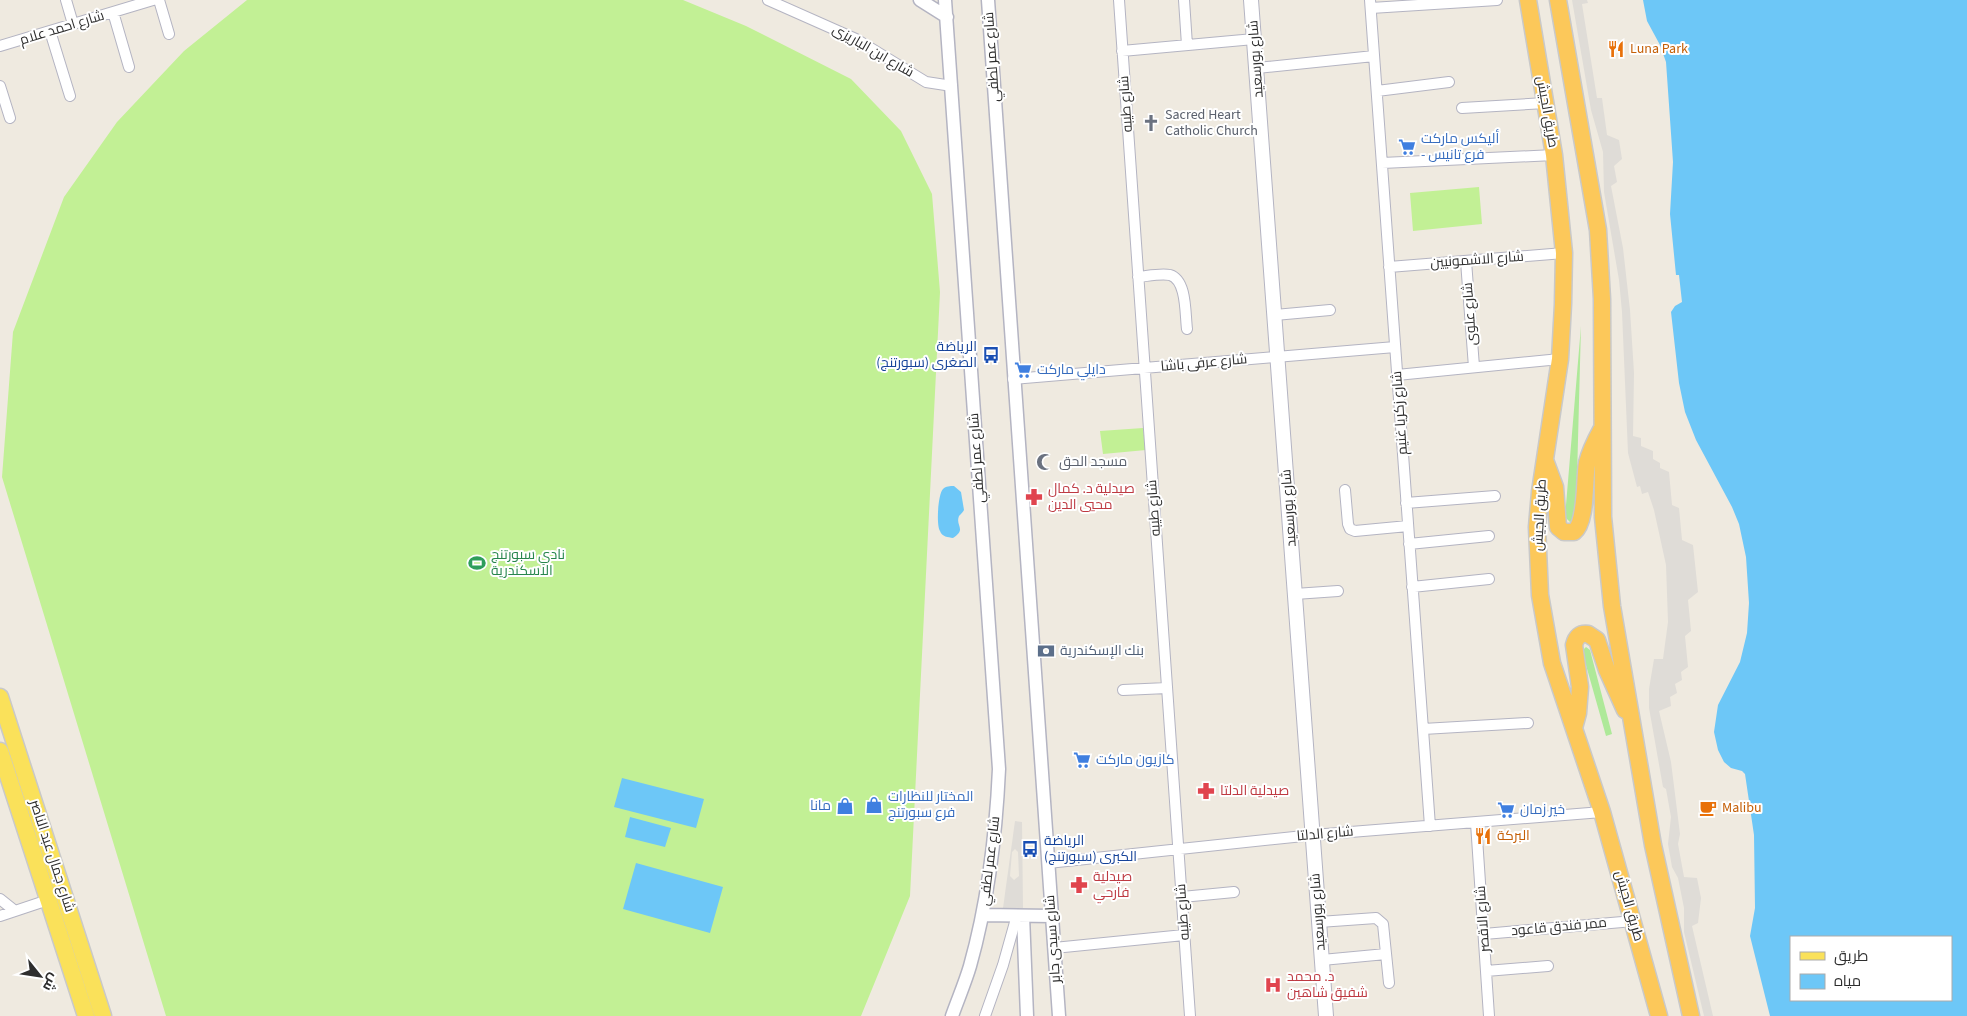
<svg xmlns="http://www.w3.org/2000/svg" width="1967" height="1016" font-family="'Source Sans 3',Cairo,sans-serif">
	<rect width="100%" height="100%" fill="#efeae0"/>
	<!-- green -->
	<path fill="#aee999" d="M1581,326L1576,516L1572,521L1570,522L1565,517Z
		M1586,647L1590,650L1612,734L1606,736L1582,651Z"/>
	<!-- pitch -->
	<path fill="#c2f095" d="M247,0H683L746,26L851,79L901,131L932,194L940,292L910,896L861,1016H166L2,477L13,332L64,197L117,122L184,51Z
		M1479,187L1482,224L1413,231L1410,193Z
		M1143,428L1146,450L1103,454L1100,431Z"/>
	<!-- plaza -->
	<path fill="#dfdcd7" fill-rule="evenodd" d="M1572,0H1587L1588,3L1582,4L1597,98H1602L1607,135L1619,140L1622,159L1614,166L1617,182L1611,186L1623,248L1630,310L1634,373L1633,436L1641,438V446L1653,451V459L1660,463V468L1669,472L1672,505L1679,508L1682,540L1693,545L1698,592L1688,600L1691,631L1685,636L1688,667L1681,672L1682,680L1675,684L1677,693L1670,697L1671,706L1659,711L1671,762L1680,834L1678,844L1684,877L1697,878L1701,898L1698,923L1692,926L1713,1016H1704L1684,932V908L1678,878L1672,867L1668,844L1671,817L1666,789L1663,787L1649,708V689L1654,659H1663L1668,622L1666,565L1654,510L1648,492L1642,494L1640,486L1637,487L1628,453L1622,312L1619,280L1604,192L1603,152L1591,110Z
		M1015,821L1022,822L1023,908H1003ZM1015,849L1018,852L1019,876L1014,880L1010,876L1012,852Z"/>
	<!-- water -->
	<path fill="#6dc7f7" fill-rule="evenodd" d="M1643,0H1967V1016H1770L1750,936L1755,908L1754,835L1745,774L1742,771L1731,768L1724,762L1718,750L1714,732L1718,705L1740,662L1747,633L1749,603L1746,557L1739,524L1732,507L1696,440L1685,412L1679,383L1671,312L1675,306L1682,302L1679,275H1676L1670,214L1673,162L1666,62L1660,45L1647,21ZM1791,937H1951V1000H1791Z
		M954,486L961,492L964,510C963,512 961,514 959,516C955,526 967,529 953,538C948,537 942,537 940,531C936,525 938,494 943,489C946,486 950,486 954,486Z
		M622,778L704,799L696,828L614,807Z
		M630,817L671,828L665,847L625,837Z
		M636,863L723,887L710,933L623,909Z"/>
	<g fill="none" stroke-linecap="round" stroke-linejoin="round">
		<!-- minor casing -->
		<g stroke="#b4b4c2" stroke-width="12">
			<path id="minor" d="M66,0L73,24
				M159,0L169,34
				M768,0L856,39L926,82L952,86
				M1119,0L1190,1016
				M1184,0L1187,45
				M1370,0L1430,826
				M1371,8L1497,0
				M113,12L129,67
				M50,31L70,96
				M0,46L153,0
				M1122,51L1254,39
				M1257,68L1374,56
				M0,86L10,118
				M1377,91L1449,82
				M1462,108L1545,103
				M1382,163L1554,155
				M1466,261L1474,367
				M1389,267L1564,253
				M1138,277C1148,276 1161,273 1170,275C1187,280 1185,314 1187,329
				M1275,315L1330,310
				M1397,375L1560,359
				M1013,379L1395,347
				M1345,490L1348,524L1350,529L1355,531L1408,526
				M1406,503L1495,496
				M1409,544L1489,536
				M1412,587L1489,579
				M1295,594L1338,591
				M1123,690L1167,688
				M1423,729L1528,723
				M1476,823L1489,1016
				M1048,863L1313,835L1602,812
				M1182,897L1234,892
				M0,899L15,911
				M0,916L48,900
				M1319,922L1376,918L1383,924L1389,983
				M1484,934L1634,921
				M1054,948L1184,935
				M1322,960L1386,954
				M1486,971L1548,966
				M985,1016L1003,965L1017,915"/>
		</g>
		<!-- tertiary casing -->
		<g stroke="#b4b4c2" stroke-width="15">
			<path id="tertiary" d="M920,0L947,17
				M945,0L999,769C996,835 988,902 970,966C965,983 958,999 952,1016
				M988,0L1059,1016
				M983,915L1052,916
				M1023,916L1027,1016"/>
		</g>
		<!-- secondary casing -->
		<g stroke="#b4b4c2" stroke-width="16">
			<path id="secondary" d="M1251,0L1326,1016"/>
		</g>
		<!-- primary casing -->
		<g stroke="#c9c9c9" stroke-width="19">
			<path id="primary" d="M0,697L103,1016
				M0,751L86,1016"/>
		</g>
		<!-- trunk casing -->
		<g stroke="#c9c9c9" stroke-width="19">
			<path id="trunk" d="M1528,0L1554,155L1564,253L1563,304L1560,359L1540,492L1537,527L1540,595L1552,663L1602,812L1659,1016
				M1558,0L1598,230L1602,299L1603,517L1612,606L1653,845L1691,1016
				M1545,460L1555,487L1558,527L1564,532H1574C1587,522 1584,480 1587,463C1590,451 1595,441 1601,430
				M1574,728L1578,713L1580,687L1574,645C1576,637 1580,633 1588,634L1597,640L1607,670L1625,710"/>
		</g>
		<!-- minor -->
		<use href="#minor" stroke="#fff" stroke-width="10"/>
		<!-- tertiary -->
		<use href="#tertiary" stroke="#fff" stroke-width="12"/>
		<!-- secondary -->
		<use href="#secondary" stroke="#fff" stroke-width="14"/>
		<!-- primary -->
		<use href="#primary" stroke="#fae15a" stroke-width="16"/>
		<!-- trunk -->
		<use href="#trunk" stroke="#fcc85a" stroke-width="16"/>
	</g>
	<!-- icons -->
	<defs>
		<g id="restaurant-bare" transform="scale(1.35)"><path d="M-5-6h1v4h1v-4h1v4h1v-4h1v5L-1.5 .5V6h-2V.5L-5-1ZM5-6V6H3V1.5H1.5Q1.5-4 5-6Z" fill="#e8710a" stroke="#fff" stroke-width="2.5" paint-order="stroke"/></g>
		<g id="church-bare" transform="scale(1.35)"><path d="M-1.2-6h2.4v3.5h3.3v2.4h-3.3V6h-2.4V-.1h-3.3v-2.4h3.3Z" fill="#6b7280" stroke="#fff" stroke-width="2.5" paint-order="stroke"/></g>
		<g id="supermarket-bare" transform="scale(1.35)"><path d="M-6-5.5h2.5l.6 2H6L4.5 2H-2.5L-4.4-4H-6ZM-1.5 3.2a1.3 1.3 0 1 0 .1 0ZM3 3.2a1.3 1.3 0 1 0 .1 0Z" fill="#3f7fe0" stroke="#fff" stroke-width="2.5" paint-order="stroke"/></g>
		<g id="bus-bare" transform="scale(1.35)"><path d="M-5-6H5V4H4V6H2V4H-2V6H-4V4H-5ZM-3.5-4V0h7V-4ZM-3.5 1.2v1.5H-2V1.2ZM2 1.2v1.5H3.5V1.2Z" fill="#1a4fb4" stroke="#fff" stroke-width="2.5" paint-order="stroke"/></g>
		<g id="mosque-bare" transform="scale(1.35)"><path d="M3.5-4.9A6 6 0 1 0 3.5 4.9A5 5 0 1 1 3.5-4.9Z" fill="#6b7280" stroke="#fff" stroke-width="2.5" paint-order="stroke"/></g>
		<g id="pharmacy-bare" transform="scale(1.35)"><path d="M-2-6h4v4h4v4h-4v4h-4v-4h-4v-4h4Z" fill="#e0444e" stroke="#fff" stroke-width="2.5" paint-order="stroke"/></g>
		<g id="stadium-bare" transform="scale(1.35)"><path d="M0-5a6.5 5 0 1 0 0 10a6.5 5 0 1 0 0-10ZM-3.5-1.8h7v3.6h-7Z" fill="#2e9e5b" stroke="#fff" stroke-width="2.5" paint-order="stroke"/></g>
		<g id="bank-bare" transform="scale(1.35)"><path d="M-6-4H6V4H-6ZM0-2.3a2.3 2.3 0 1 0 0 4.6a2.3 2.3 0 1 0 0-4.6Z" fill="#5c6f8a" stroke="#fff" stroke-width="2.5" paint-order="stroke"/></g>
		<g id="shop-bare" transform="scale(1.35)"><path d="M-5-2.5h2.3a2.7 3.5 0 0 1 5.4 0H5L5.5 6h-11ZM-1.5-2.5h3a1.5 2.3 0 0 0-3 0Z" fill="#3f7fe0" stroke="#fff" stroke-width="2.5" paint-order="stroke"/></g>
		<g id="cafe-bare" transform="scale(1.35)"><path d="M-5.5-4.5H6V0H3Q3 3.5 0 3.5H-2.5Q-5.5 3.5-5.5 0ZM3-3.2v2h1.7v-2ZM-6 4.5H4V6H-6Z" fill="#e8710a" stroke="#fff" stroke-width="2.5" paint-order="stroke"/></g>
		<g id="hospital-bare" transform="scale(1.35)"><path d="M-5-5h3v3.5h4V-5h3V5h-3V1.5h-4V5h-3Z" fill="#e0444e" stroke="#fff" stroke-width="2.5" paint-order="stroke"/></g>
	</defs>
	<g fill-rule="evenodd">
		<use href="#restaurant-bare" x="1616" y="49"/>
		<use href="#church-bare" x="1151" y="123"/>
		<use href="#supermarket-bare" x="1407" y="147"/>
		<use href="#bus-bare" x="991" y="355"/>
		<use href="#supermarket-bare" x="1023" y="370"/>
		<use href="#mosque-bare" x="1045" y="462"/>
		<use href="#pharmacy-bare" x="1034" y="497"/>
		<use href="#stadium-bare" x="477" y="563"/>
		<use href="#bank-bare" x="1046" y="651"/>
		<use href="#supermarket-bare" x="1082" y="760"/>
		<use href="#pharmacy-bare" x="1206" y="791"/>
		<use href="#shop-bare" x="874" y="805"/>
		<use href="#shop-bare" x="845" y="806"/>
		<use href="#cafe-bare" x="1708" y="808"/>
		<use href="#supermarket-bare" x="1506" y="810"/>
		<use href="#restaurant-bare" x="1483" y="836"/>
		<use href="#bus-bare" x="1030" y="849"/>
		<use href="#pharmacy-bare" x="1079" y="885"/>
		<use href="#hospital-bare" x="1273" y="985"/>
	</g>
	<g text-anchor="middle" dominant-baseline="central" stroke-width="4" stroke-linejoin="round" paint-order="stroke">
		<!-- street labels -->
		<g font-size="14" fill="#2e2e2e" stroke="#fff">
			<text transform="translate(62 28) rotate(-17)">شارع احمد علام</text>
			<text transform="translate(873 51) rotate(30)">شارع ابن الباريزى</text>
			<text transform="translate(992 57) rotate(-94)">شارع عمر لطفي</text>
			<text transform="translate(1256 59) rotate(-94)">شارع بورسعيد</text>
			<text transform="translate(1126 104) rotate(-94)">شارع طيبه</text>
			<text transform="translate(1547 112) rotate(80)">طريق الجيش</text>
			<text transform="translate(1477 260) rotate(-4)">شارع الاشمونيين</text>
			<text transform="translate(1470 314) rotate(-94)">شارع علوى</text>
			<text transform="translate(1204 363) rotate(-5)">شارع عرفى باشا</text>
			<text transform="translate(1400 413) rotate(-94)">شارع زكريا غنيم</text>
			<text transform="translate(977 458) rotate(-94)">شارع عمر لطفي</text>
			<text transform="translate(1154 508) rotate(-94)">شارع طيبه</text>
			<text transform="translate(1289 508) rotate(-94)">شارع بورسعيد</text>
			<text transform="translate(1540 515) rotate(-87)">طريق الجيش</text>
			<text transform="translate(1325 834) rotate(-5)">شارع الدلتا</text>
			<text transform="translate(52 856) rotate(72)">شارع جمال عبد الناصر</text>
			<text transform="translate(990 861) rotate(-83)">شارع عمر لطفي</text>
			<text transform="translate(1629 906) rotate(74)">طريق الجيش</text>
			<text transform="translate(1183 912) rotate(-94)">شارع طيبه</text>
			<text transform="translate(1318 912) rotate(-94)">شارع بورسعيد</text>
			<text transform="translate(1483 919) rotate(-94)">شارع الاقصر</text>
			<text transform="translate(1559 927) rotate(-5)">ممر فندق قاعود</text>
			<text transform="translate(1053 939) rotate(-94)">شارع سيدى جابر</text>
		</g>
		<!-- food labels -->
		<g font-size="14" fill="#c56008" stroke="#fff" text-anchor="start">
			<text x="1630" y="49">Luna Park</text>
			<text x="1722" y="808">Malibu</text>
			<text x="1497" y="836">البركة</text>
		</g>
		<!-- worship labels -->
		<g font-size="14" fill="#5b616d" stroke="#fff" text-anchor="start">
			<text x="1165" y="115">Sacred Heart<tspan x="1165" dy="16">Catholic Church</tspan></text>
			<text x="1059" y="462">مسجد الحق</text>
		</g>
		<!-- shop labels -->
		<g font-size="14" fill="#366cbe" stroke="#fff" text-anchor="start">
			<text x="1421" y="139">أليكس ماركت<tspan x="1421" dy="16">- فرع تانيس</tspan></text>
			<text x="1037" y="370">دايلي ماركت</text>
			<text x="1096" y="760">كازيون ماركت</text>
			<text x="888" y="797">المختار للنظارات<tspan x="888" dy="16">فرع سبورتنج</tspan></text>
			<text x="831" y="806" text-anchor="end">مانا</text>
			<text x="1520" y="810">خير زمان</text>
		</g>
		<!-- transit labels -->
		<g font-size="14" fill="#164399" stroke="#fff" text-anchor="end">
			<text x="977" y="347">الرياضة<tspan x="977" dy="16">(سبورتنج) الصغرى</tspan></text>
			<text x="1044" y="841" text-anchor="start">الرياضة<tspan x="1044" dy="16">(سبورتنج) الكبرى</tspan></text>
		</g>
		<!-- health labels -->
		<g font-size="14" fill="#be3a42" stroke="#fff" text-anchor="start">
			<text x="1048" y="489">صيدلية د. كمال<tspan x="1048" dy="16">محيي الدين</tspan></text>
			<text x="1220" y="791">صيدلية الدلتا</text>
			<text x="1093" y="877">صيدلية<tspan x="1093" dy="16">فارحي</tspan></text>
			<text x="1287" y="977">د. محمد<tspan x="1287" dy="16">شفيق شاهين</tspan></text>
		</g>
		<!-- leisure labels -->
		<g font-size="14" fill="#27864d" stroke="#fff" text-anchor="start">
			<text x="491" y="555">نادي سبورتنج<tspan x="491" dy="16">الاسكندرية</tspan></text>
		</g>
		<!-- service labels -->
		<g font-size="14" fill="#4e5e75" stroke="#fff" text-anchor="start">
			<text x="1060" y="651">بنك الإسكندرية</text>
		</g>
	</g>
	<!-- legend -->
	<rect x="1790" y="936" width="162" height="65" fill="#ffffff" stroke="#ababab"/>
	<rect x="1800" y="952" width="25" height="8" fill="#fae15a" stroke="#ababab"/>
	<text x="1834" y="961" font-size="15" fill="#2e2e2e">طريق</text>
	<rect x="1800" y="974" width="25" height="15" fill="#6dc7f7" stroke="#ababab"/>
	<text x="1834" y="986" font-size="15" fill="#2e2e2e">مياه</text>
	<!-- north arrow -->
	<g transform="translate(40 976) rotate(120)" stroke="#ffffff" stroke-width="4" paint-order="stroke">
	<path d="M0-4L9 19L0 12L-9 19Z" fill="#2e2e2e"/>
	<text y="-8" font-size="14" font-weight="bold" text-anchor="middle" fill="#2e2e2e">ش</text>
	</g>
</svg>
